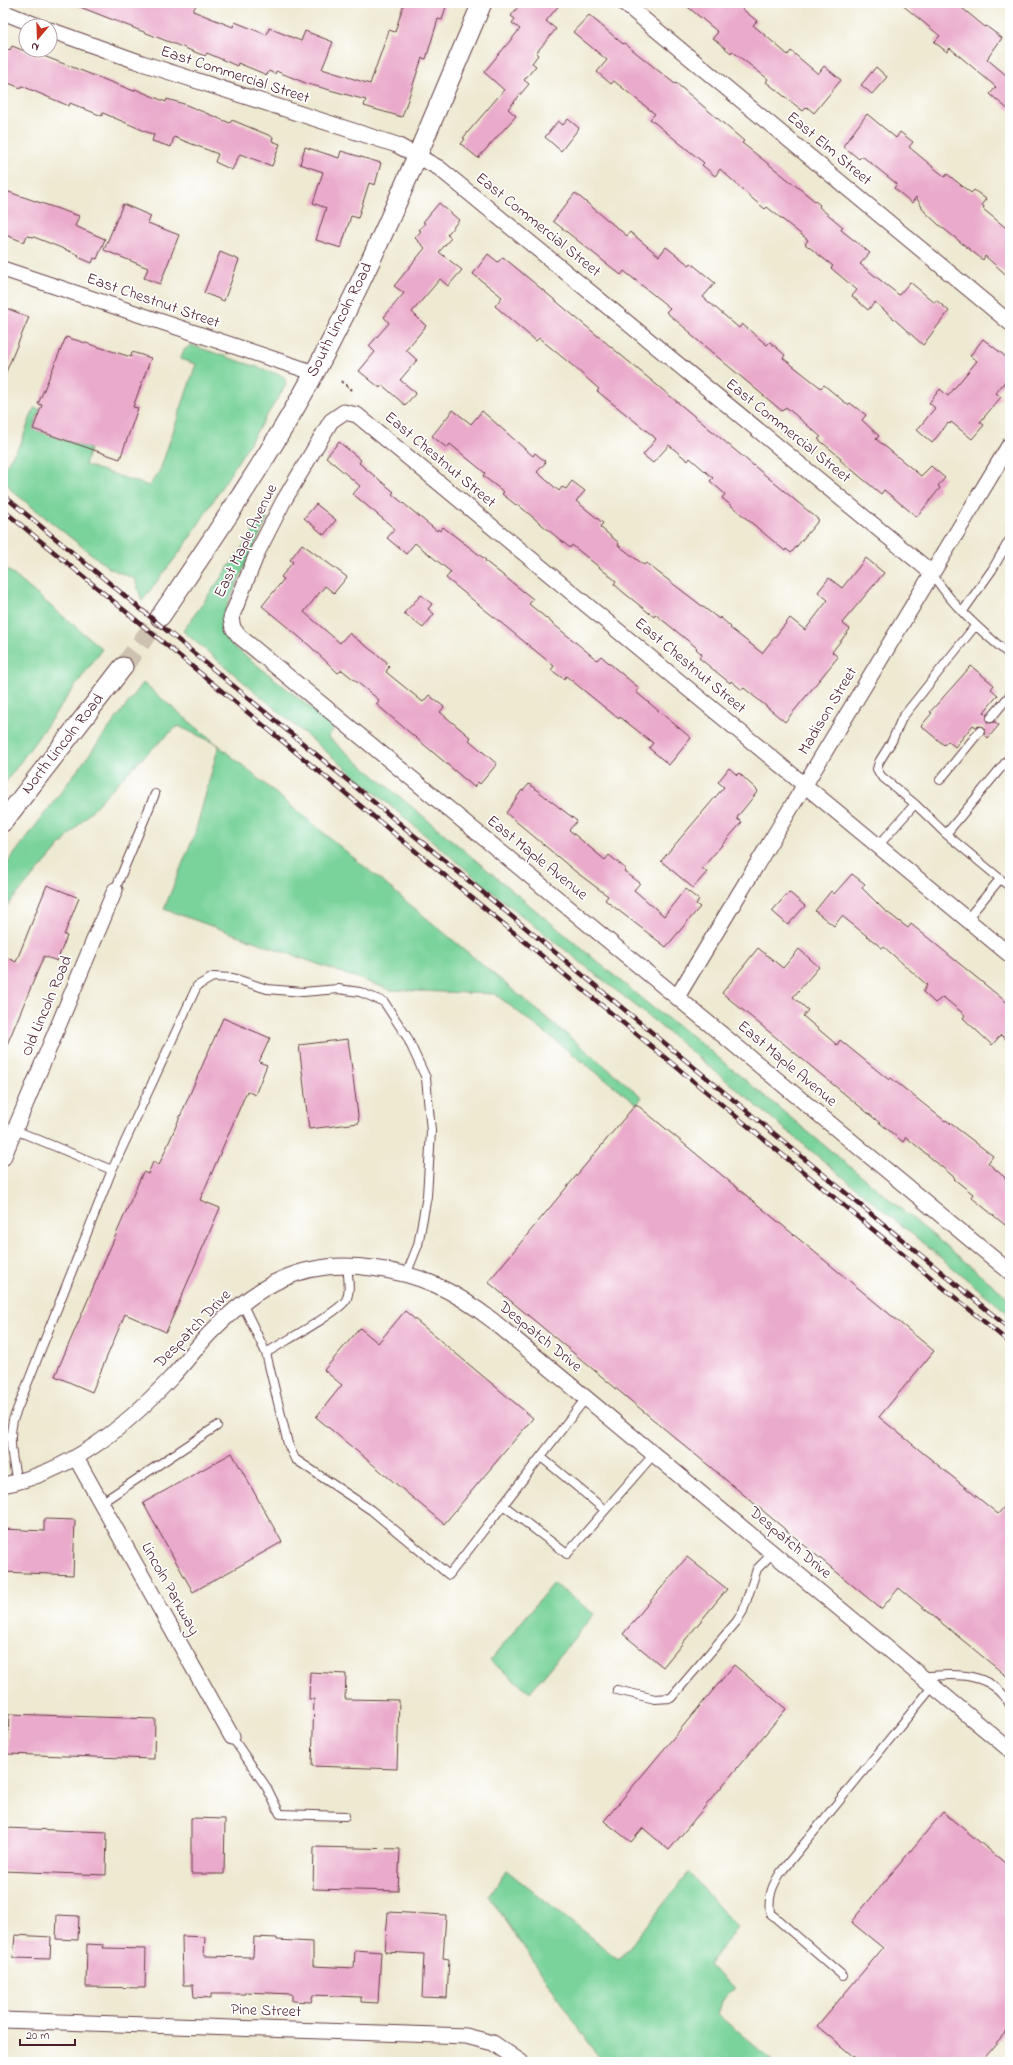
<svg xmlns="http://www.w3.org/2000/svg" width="1013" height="2065" font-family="'Indie Flower',sans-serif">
	<rect width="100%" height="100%" fill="#fff"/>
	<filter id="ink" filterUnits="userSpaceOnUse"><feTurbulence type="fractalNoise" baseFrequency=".025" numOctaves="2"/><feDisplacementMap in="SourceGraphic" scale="8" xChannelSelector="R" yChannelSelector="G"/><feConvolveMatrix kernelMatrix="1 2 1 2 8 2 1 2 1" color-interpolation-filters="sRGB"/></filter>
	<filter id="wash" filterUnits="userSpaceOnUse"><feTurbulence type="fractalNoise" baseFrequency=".012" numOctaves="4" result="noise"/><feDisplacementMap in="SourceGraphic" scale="16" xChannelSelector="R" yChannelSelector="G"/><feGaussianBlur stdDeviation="0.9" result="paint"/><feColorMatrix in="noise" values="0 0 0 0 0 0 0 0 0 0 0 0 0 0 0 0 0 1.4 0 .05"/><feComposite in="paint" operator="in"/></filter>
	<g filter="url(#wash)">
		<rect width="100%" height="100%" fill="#eee9d1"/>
		<!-- green -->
		<path fill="#79d39a" stroke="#627962" d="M191,345L281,375L285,378L286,385L186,544L142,601L135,579L109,568L12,491L3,476V469L21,443L34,408L40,409L33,429L90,449L85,465L149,486L160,470L196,364L180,359L184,350Z
			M264,517L267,519L228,603C223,620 221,632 233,646L335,727L328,737L653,1008L692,1036L1010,1299V1315L642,1011L501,899L183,631Z
			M3,566L102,649L3,786Z
			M143,683L642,1097L637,1104L495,994L390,990L164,909L195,833L219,745L178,726C113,780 60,848 3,910V869Z
			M553,1583L594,1614L530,1692L490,1661Z
			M506,1870L619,1960L689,1872L737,1928L708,1965L735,1989L722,2000L718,2015L774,2062H602L489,1896Z"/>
		<g id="blocks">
			<!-- building -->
			<path fill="#eaaacb" d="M70,3H197L193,11L233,27L235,22L267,35L269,28L301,41L305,31L333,42L322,69L370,84L389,30L395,32L404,3H447L442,20L438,19L426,59L422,58L402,117L364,106L366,100L308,84L276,71L275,74L269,71L267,75L238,63L237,66L207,53L205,56Z
				M521,3H561L546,21L556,29L536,53L538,55L532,63L536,66L524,80L529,84L508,109L516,116L478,158L461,144L465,139L463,138L504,90L484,72L520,29L512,23L515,19L511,16Z
				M683,3H735L757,21L753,25L788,55L791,51L818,74L824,66L841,80L814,113L807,107L803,111L766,82L768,79L732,51L731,53L713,38L718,32Z
				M900,3H956L985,27L986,26L1002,38L987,59L1006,75L1010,70V111L990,94L996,87L950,48L947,52L934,42L940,36Z
				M589,15L623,44L624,43L675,84L676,83L744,141L742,143L820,205L819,207L843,227L841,230L870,253L860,264L899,295L910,282L935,303L936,300L949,311L923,345L875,302L868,310L852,296L857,290L831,268L833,266L805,244L808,240L767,207L765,209L754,200L720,169L715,176L702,165L704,163L650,119L655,114L614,81L611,84L597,72L607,60L573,32Z
				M12,46L40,57L41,55L134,91L135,89L166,102L167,99L184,104L230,123L232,120L273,137L272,141L280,144L272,166L240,154L232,170L215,162L218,154L174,137L171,147L152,141L154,135L103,113L102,116L70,103L69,106L22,86L21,88L3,81V58L7,49L10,50Z
				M876,67L887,77L872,94L861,85Z
				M867,114L896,138L900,132L913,142L909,147L945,177L947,174L971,193L974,190L986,199L982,204L984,207L983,209L1010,231V278L985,256L983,260L939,225L925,212L916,197L912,203L894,188L897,184L862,156L859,159L843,146Z
				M568,119L579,128L561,151L545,137L558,121L563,125Z
				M305,147L339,158L341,151L381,163L375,185L369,183L358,218L351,216L341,248L316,240L326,208L313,203L323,172L300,164Z
				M3,190L79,216L75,226L105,239L97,259L94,258L92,263L78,257L79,255L34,237L27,236L24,242L3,234Z
				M575,193L627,236L630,232L659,256L666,247L689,265L691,263L715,283L703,297L739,328L742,324L767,345L770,342L785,355L783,358L821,388L824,385L848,405L850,403L866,415L862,420L879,436L876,439L921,476L931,466L945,478L938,486L940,488L917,517L884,490L881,494L840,460L841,458L818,439L821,437L786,407L782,411L690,334L691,333L666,312L670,308L624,271L621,275L553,221Z
				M439,203L459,220L447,235L451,238L439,252L462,270L448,286L440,279L412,312L426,326L406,350L417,360L400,380L416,393L405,405L382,385L380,388L359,371L375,352L369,346L389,323L384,317L404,293L394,286L425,248L415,238L421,231L419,230L425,223L423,222Z
				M123,204L151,216L148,223L179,235L160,284L144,278L148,268L104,250Z
				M220,252L239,260L224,301L204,293Z
				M488,254L498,262L503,257L819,520L791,553L786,549L785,551L722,498L725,494L710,481L713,478L690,458L688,461L669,445L653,463L643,455L656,439L652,435L597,391L599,389L573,366L539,338L536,341L495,306L502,297L473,274Z
				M3,307L29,317L3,379Z
				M66,337L131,357L132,352L151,358L133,407L138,408L120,459L33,429L42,405L38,404Z
				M983,339L1010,360V375L996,393L1001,397L980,422L984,425L972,439L951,422L950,424L948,423L932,443L917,430L935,408L929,403L940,389L948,396L977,361L970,356Z
				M453,410L471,424L482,411L533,456L535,453L546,462L537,472L559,491L562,487L566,489L572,481L585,491L576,501L603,523L600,527L619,543L618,545L644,565L646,563L719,619L720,617L731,627L730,628L762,653L790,618L805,630L828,600L818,592L829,578L842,588L866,558L884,573L842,623L850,629L832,652L838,657L785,722L744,688L742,690L731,681L730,683L699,658L702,654L696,649L697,648L655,614L654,617L623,592L614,584L616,581L572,545L570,548L517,504L516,505L502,494L504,492L483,476L485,473L450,444L447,448L432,436Z
				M339,442L361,460L359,463L394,492L392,494L437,531L438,529L440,531L443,527L486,560L485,561L533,599L529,604L597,660L601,656L616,669L639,688L636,692L691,738L669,765L649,748L653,743L620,717L619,719L566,676L564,679L551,670L554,666L446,578L451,572L415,543L406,554L387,538L395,529L353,494L360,486L326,457Z
				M316,504L336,520L324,535L304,518Z
				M302,544L347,577L334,593L325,586L304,612L340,643L349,633L350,634L387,662L386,664L389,667L386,672L423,702L429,695L444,707L440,712L471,738L469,740L497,764L480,784L478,782L474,787L376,704L379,701L378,699L342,670L338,673L310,646L262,606L284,579L281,577L293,562L290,560Z
				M421,595L432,604L428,609L434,614L423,628L404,613Z
				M971,666L994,685L991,689L998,695L984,712L987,715V722L990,723L995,722L999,725L988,738L984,734V727L980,726L976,727L973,725L955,747L948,741L944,745L921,726L932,713L930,712Z
				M729,768L737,775L739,773L758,791L738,816L737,819L742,822L702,868L707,872L693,888L661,861L724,787L718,782Z
				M529,784L577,821L569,830L605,860L609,855L626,869L624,871L640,883L634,890L664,916L685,889L699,900L696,904L700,907L666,947L605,900L608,896L576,872L506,813L522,790L523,791Z
				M852,874L865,884L862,888L883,909L908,928L911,924L1010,1005V1043L1001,1035L992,1045L963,1018L965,1015L943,997L935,1003L923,992L927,985L884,947L882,948L842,916L834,926L815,911L831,891L834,894Z
				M47,885L79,898L64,935L67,936L57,961L44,956L3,1054V956L16,962Z
				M789,892L805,906L788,925L772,911Z
				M758,948L783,968L799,949L819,967L793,997L808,1010L803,1016L837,1045L840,1040L889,1080L891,1078L945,1121L946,1120L993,1156L988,1163L1010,1182V1229L971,1197L973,1194L954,1179L955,1178L906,1137L903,1142L722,993Z
				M223,1018L270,1038L259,1062L267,1065L255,1095L247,1091L200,1200L220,1208L166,1332L125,1314L92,1392L55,1376L143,1172L148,1174L153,1162L159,1165Z
				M348,1039L359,1123L309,1129L299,1045Z
				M636,1104L934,1351L879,1417L998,1514L1010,1500V1679L899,1588L881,1609L488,1282Z
				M405,1311L533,1418L444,1524L316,1417L342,1385L324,1370L360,1328L378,1343Z
				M232,1453L282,1542L193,1592L143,1503Z
				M44,1519L75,1520L73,1575L3,1572V1529L44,1531Z
				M687,1557L727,1589L663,1667L623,1634Z
				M734,1665L786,1709L669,1850L643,1828L631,1842L604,1821Z
				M310,1672L346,1674L345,1699L399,1700L397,1769L312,1766L314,1699H309Z
				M9,1714L155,1719L154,1759L7,1754Z
				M943,1812L1010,1867V2027L980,2062H860L817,2026L883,1948L851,1922Z
				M191,1818L225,1819L224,1874H191Z
				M5,1828L107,1832L106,1875L3,1871Z
				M314,1847L400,1849L398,1891L313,1889Z
				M388,1912L446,1915L443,1958L449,1959L447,1998L422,1997L424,1954L385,1952Z
				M57,1915L79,1916L78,1940L56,1939Z
				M15,1935L51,1937L50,1959L13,1958Z
				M182,1936L205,1937L204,1956L253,1957L254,1937L277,1938V1940L313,1942V1966L354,1968L355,1950L381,1952L378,2003L361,2002V1997L313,1995L311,2002L292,2001V1994L245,1992V1994H211V1998L194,1997L193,1985H183Z
				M87,1944L104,1945L103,1948L146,1949L145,1988L86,1987Z"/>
		</g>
	</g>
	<g filter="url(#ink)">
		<use href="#blocks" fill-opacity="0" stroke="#633d44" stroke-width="1"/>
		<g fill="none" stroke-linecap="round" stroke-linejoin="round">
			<!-- tertiary-tunnel -->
			<path stroke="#cdc1b0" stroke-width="19" stroke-dasharray="19 10" stroke-linecap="butt" d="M123,667L160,617"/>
			<!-- service casing -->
			<g stroke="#633d44" stroke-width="10">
				<path id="service" d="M932,573C952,606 981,631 1010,655
					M963,611L992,570L1010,539
					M991,718L1010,695
					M940,780L980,731
					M915,804L946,834L1010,887
					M946,834L1010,757
					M878,846L915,804L881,776L877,769L879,762L892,741L902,718L975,626
					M115,890L155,794
					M967,919L1000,879
					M15,1130L112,1170L13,1420C8,1442 13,1461 17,1482
					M112,1170L197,986L213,977L233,978L267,989L303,992L338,989L360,992L384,1002L407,1037L426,1078L431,1131L427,1196L418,1245L406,1275
					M242,1303L266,1353C281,1343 338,1313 346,1300C351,1291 348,1276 347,1266
					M266,1353L288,1444L295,1459L371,1510L449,1575L586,1398
					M541,1457L605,1510
					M101,1503L217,1426
					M503,1505L567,1554L654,1454
					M923,1677C955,1673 993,1672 1010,1705
					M617,1690L655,1699L671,1698L737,1621L743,1611L757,1569L773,1553
					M232,1737L267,1788L280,1814L345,1816
					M843,1976L770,1913C768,1896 772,1886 781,1872L933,1686"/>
			</g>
			<!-- minor casing -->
			<g stroke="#633d44" stroke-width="17">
				<path id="minor" d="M624,3L1010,323
					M3,12L38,26
					M50,30L142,63L397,145L439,168L932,573
					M3,269L315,373
					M1010,955L357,415L344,412L331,421L283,502L258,551L231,618L233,628L239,636L1010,1272
					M677,997L1010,444
					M3,1158L115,890
					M76,1458L232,1737
					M3,1485C71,1472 125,1427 171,1378C184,1364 196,1348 209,1334C256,1285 303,1258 372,1268C421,1274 453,1290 492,1320L1010,1750
					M3,2020L466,2036L493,2043L521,2062"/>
			</g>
			<!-- tertiary casing -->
			<g stroke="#633d44" stroke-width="21">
				<path id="tertiary" d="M160,617C214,537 269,457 315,372C379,253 429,127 482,3
					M3,822L123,667"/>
			</g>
			<!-- path -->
			<path stroke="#633d44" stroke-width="2.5" stroke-dasharray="3 3" stroke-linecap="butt" d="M341,381L352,390"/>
			<!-- service -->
			<use href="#service" stroke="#fff" stroke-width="8"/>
			<!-- minor -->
			<use href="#minor" stroke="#fff" stroke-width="15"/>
			<!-- tertiary -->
			<use href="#tertiary" stroke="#fff" stroke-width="19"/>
			<!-- rail casing -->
			<g stroke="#4a1f2b" stroke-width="4.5">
				<path id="rail" d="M3,495L1010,1329
					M3,510L1010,1343"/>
			</g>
			<!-- rail -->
			<use href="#rail" stroke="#fff" stroke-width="3" stroke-dasharray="9" stroke-linecap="butt"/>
		</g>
	</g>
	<g text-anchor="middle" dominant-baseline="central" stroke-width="3.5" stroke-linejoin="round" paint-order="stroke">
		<!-- street labels -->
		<g font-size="16" fill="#4a1f2b" stroke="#fff">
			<text transform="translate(235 75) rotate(18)">East Commercial Street</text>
			<text transform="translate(829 149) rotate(40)">East Elm Street</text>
			<text transform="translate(538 225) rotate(39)">East Commercial Street</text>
			<text transform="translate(153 301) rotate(19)">East Chestnut Street</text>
			<text transform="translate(340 320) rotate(-63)">South Lincoln Road</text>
			<text transform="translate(788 431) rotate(39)">East Commercial Street</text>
			<text transform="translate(440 460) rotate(40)">East Chestnut Street</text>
			<text transform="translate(246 541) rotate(-64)">East Maple Avenue</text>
			<text transform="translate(690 666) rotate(40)">East Chestnut Street</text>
			<text transform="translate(828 711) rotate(-59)">Madison Street</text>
			<text transform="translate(63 744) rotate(-52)">North Lincoln Road</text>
			<text transform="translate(537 858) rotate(39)">East Maple Avenue</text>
			<text transform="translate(47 1006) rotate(-67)">Old Lincoln Road</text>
			<text transform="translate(787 1064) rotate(40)">East Maple Avenue</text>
			<text transform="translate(193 1329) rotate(-46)">Despatch Drive</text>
			<text transform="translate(540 1337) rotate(39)">Despatch Drive</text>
			<text transform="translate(790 1543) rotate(40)">Despatch Drive</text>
			<text transform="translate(170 1589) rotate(61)">Lincoln Parkway</text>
			<text transform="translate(266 2011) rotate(2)">Pine Street</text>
		</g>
	</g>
	<!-- margin -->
	<rect width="1013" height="2065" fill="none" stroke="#fff" stroke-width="16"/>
	<!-- north arrow -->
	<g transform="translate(38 38) rotate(199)"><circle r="19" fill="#ffffff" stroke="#b7a5aa"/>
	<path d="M0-3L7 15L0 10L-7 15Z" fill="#c8321e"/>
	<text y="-6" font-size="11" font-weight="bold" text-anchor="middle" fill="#4a1f2b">N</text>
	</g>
	<!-- scale -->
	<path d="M20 2039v6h55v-6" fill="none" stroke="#4a1f2b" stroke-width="2"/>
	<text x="26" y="2039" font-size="12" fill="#4a1f2b" stroke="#ffffff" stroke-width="3" paint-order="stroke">20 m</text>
</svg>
